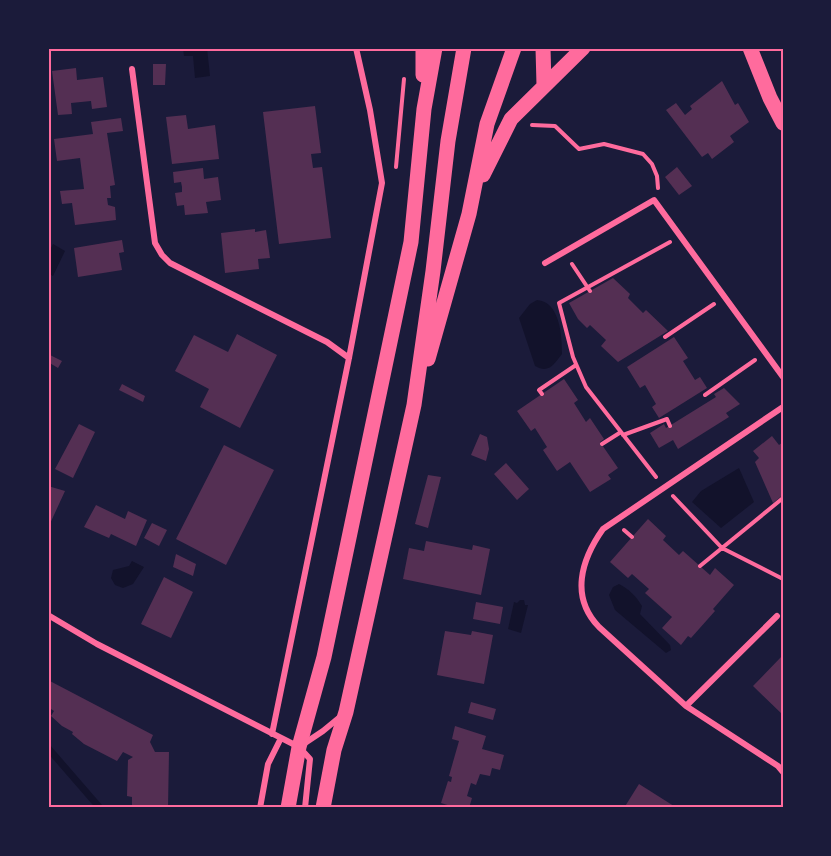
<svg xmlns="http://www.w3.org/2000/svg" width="831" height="856" font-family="'DejaVu Sans',sans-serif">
	<rect width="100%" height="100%" fill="#1b1b3a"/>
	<!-- water -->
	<path fill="#12122b" d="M183,48H207L210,76L195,78L193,56H184Z
		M53,244L65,251L53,276L48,273V254Z
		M537,300C560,302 562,335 562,354C554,364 549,374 535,366L519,318L530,304Z
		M739,468L754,502L721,528L692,502L701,491Z
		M132,561L144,567L133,584L123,588L115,585L111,578L113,570L129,566Z
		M619,584C629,589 636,596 642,606L640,614L670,645L671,650L666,653L615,610L609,595L613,587Z
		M520,600H524L525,605H528L521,633L508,629L514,602L517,603Z"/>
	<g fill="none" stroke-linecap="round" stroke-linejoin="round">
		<!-- stream -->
		<path stroke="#12122b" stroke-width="7" d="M48,748L100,808"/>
	</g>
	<!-- building -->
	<path fill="#542f53" d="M153,64H166L165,85H153Z
		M76,68L77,80L103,77L107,107L92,109L91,101L71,103L72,114L58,115L52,71Z
		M722,81L735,105L738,103L749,122L730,136L734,142L712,159L708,153L702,157L666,110L676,103L685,115L692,109L690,106Z
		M315,106L321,153L311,154L313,168L322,167L331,238L279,244L263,112Z
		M186,115L188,129L215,125L219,159L172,164L166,117Z
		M121,118L123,131L107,133L115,185L110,186L111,198H107L108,205L115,207L116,220L75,225L72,203L62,204L60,191L84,189L80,158L57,161L54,139L93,134L91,122Z
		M677,167L692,186L679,195L665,177Z
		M203,168L204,179L218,177L221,200L206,202L208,213L185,215L184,205L177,206L175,193L182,192V187L181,182L174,183L173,172Z
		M255,229V232L266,230L270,258L258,259L259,269L225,273L221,233Z
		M122,240L124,252L119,253L122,270L78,277L74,248Z
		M613,278L630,294L628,298L643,313L646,310L668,331L618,362L601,346L606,340L590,325L587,328L578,319L569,303Z
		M237,334L277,355L240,428L200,407L209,389L175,371L194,335L228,352Z
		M674,337L688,358L683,361L695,380L700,377L707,388L659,418L652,407L656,404L645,385L640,388L627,367Z
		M48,354L62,361L58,368L48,362Z
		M564,379L578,400L574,403L586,422L590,418L604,439L600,442L618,468L608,475L611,479L590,492L570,462L557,471L543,450L547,447L535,428L531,431L517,411Z
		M122,384L145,396L143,402L119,390Z
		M724,388L740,404L726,413L729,417L678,449L673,440L659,448L650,433L664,424L666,428L716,397L714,394Z
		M79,424L95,432L73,478L55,469Z
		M480,434L487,437L489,449L486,461L471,455Z
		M772,436L779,445L783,442V495L773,503L755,462L759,458L753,451Z
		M224,445L274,470L226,565L176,539Z
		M506,463L529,489L517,500L494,474Z
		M428,475L441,477L428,528L415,524Z
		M48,486L65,491L48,528Z
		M96,505L125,519L128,511L147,520L136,546L111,534L109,538L84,527Z
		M648,519L666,536L663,540L679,555L683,551L710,575L715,568L734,585L713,609L715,611L691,638L688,636L681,645L662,628L672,617L645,593L649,589L632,574L628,578L610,562Z
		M152,523L167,530L159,546L144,538Z
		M426,541L472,550L473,545L490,549L481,595L403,579L409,548L424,551Z
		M176,554L196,564L193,576L173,567Z
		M164,577L193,592L171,638L141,624Z
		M476,602L503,607L500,624L473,619Z
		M445,631L471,635L472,631L493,635L484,684L437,675Z
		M783,655V715L753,686Z
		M48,680L153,735L150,742L155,752H169L168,808H132V797L127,796L128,760L133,757L123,752L117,761L84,744L72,734L73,732L62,726L51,716L54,711L48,707Z
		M471,702L496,709L493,720L468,713Z
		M455,726L486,736L482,749L504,755L500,770L492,768L490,776L480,774L476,785L471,783L467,796L472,798L469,808H457L441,803L448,781L451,782L452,777L449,776L459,741L452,739Z
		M639,784L677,808H624Z"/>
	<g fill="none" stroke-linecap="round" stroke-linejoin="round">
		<!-- path -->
		<path stroke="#ff6b9d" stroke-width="4" d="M532,125L555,126L579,149L604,144L643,154L652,164L657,176L658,188
			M396,167L404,79
			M572,264L590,291
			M665,337L714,304
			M542,394L539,390L576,365
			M705,395L755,360
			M623,435L667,419L670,426
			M602,444L621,432
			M656,477L586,387L573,357L559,303L670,242
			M673,496L722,548L783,579
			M624,530L632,537
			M700,566L783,498"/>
		<!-- minor -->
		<path stroke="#ff6b9d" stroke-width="6" d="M132,69L155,243L162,255L170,263L327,342L349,358
			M545,263L654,200L783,377
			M783,407L603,529C581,560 570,597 599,627L686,706L778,766L783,772
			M48,615L97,644L299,747L310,759L305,808
			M686,706L777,616
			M272,734L349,358L382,183L370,110L356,48
			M302,745L323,731L340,717
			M260,808L268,764L281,738"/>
		<!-- primary -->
		<path stroke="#ff6b9d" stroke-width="15" d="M423,48V75
			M543,48L544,85
			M750,48L770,98L783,123
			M483,175L511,119L583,48
			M428,359L469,214L487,124L514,48
			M288,808L299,747L324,657L411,242L424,109L435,48
			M323,808L334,750L346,712L414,405L433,271L448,141L464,48"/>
	</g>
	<!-- border -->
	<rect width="831" height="856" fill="none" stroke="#1b1b3a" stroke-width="99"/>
	<rect x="50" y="50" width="732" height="756" fill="none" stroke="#ff6b9d" stroke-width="2"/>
</svg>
